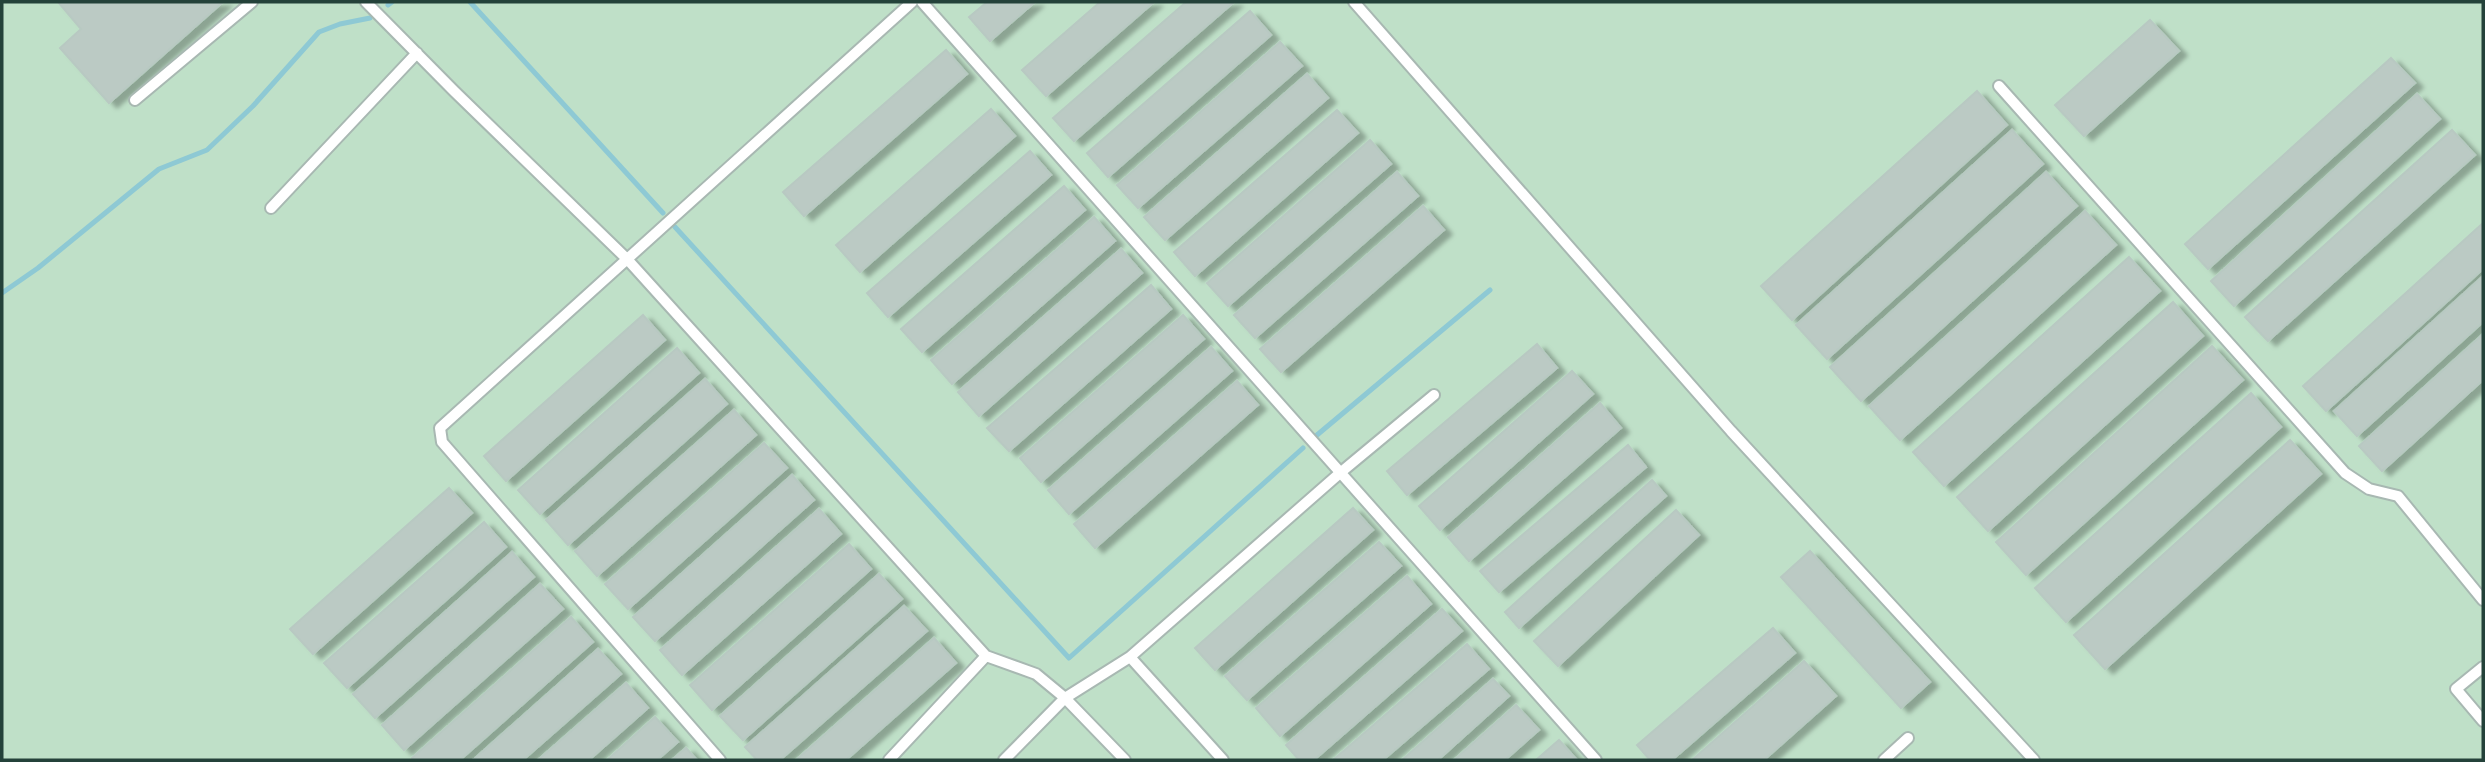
<svg xmlns="http://www.w3.org/2000/svg" width="2485" height="762" font-family="'PT Sans Narrow',sans-serif">
	<defs>
		<filter id="shadow"><feDropShadow dx="8" dy="4.5" stdDeviation="2" flood-color="#0004"/></filter>
	</defs>
	<rect width="100%" height="100%" fill="#e6efeb"/>
	<!-- green -->
	<path fill="#bfe0c8" d="M2,2H2483V760H2Z"/>
	<g fill="none" stroke-linecap="round" stroke-linejoin="round">
		<!-- stream -->
		<path stroke="#8ec9d4" stroke-width="5" d="M470,2L663,213
			M388,5L392,2
			M675,227L1069,658L1303,448
			M2,293L38,268L159,169L207,150L253,106L319,32L340,24L370,18
			M1317,435L1490,290"/>
	</g>
	<!-- building -->
	<path fill="#bbcac4" stroke="#b8c9c2" stroke-width="2" filter="url(#shadow)" d="M58,2H223L109,103L60,48L81,29Z
		M987,2H1035L990,41L969,17Z
		M1100,2H1154L1046,96L1022,70Z
		M1186,2H1234L1074,141L1053,118Z
		M1250,11L1271,35L1108,177L1087,153Z
		M2150,20L2179,51L2084,136L2055,105Z
		M1280,42L1302,66L1138,208L1117,185Z
		M946,50L967,74L804,216L783,192Z
		M2391,58L2415,83L2208,269L2185,244Z
		M1307,74L1328,98L1165,240L1144,217Z
		M1977,91L2007,125L1792,320L1761,286Z
		M2417,94L2440,119L2234,306L2211,281Z
		M991,109L1015,136L860,272L836,245Z
		M1337,110L1358,133L1195,276L1174,252Z
		M2012,130L2043,164L1827,359L1796,325Z
		M2452,130L2475,155L2268,341L2245,317Z
		M1370,140L1391,164L1228,306L1207,283Z
		M1030,151L1051,175L888,317L867,293Z
		M1397,172L1418,196L1255,338L1234,315Z
		M2046,172L2077,206L1861,401L1830,367Z
		M1064,186L1085,210L922,352L901,329Z
		M1423,206L1444,230L1281,372L1260,349Z
		M2085,211L2116,245L1900,440L1869,406Z
		M1094,217L1115,241L952,384L931,360Z
		M2483,223V269L2326,411L2303,386Z
		M1121,249L1142,273L979,416L958,392Z
		M2129,257L2160,291L1944,486L1913,452Z
		M2483,276V322L2357,436L2334,411Z
		M1151,285L1171,309L1009,451L987,428Z
		M2173,302L2203,336L1988,531L1957,497Z
		M643,315L665,340L506,481L484,456Z
		M1183,315L1204,339L1041,482L1020,458Z
		M2483,334V380L2382,471L2359,446Z
		M1537,344L1557,368L1407,495L1387,471Z
		M2212,346L2243,380L2026,575L1996,542Z
		M1211,347L1232,371L1069,514L1048,490Z
		M677,348L699,373L540,514L518,490Z
		M1572,371L1593,394L1440,530L1419,506Z
		M705,379L727,404L568,545L546,520Z
		M1237,381L1258,405L1095,548L1074,524Z
		M2251,393L2281,427L2066,622L2035,588Z
		M1600,403L1621,428L1469,561L1448,537Z
		M734,410L756,435L597,576L575,551Z
		M2290,440L2321,474L2105,669L2074,635Z
		M764,443L787,468L628,609L605,584Z
		M1628,445L1646,467L1499,592L1480,571Z
		M792,475L814,500L655,641L633,617Z
		M1652,480L1666,496L1519,628L1505,612Z
		M449,488L472,513L313,654L290,629Z
		M1353,508L1373,530L1215,670L1195,648Z
		M819,509L841,534L682,675L660,650Z
		M1676,510L1699,535L1558,666L1534,641Z
		M484,522L506,547L347,688L324,663Z
		M1379,542L1401,566L1247,700L1225,676Z
		M849,544L871,569L712,710L690,685Z
		M1810,551L1930,682L1901,708L1781,577Z
		M512,552L534,577L375,718L353,694Z
		M879,574L902,599L743,740L720,716Z
		M1407,576L1431,604L1280,736L1256,708Z
		M540,584L563,609L404,750L382,725Z
		M904,606L927,631L780,760H757L745,747Z
		M1442,609L1462,631L1314,760H1299L1286,745Z
		M571,617L593,642L460,760H414L412,758Z
		M1773,628L1795,653L1672,760H1650L1637,745Z
		M934,638L956,663L846,760H796Z
		M1467,644L1489,669L1383,760H1333Z
		M598,649L621,674L523,760H473Z
		M1804,661L1836,696L1764,760H1692Z
		M1493,679L1509,696L1438,760H1402Z
		M626,683L648,708L589,760H538Z
		M1516,705L1539,730L1505,760H1454Z
		M655,717L678,742L657,760H607Z
		M1559,740L1577,760H1536Z
		M686,748L697,760H672Z"/>
	<g fill="none" stroke-linecap="round" stroke-linejoin="round">
		<!-- lane casing -->
		<g stroke="#a8b8b2" stroke-width="14">
			<path id="lane" d="M366,2L454,91L627,259L986,656L1036,674L1065,698L1125,760
				M922,2L1596,760
				M1354,2L1731,431L2034,760
				M1999,86L2345,473L2369,489L2398,496L2483,600
				M135,100L252,2
				M271,208L417,53
				M1130,657L1223,760
				M2483,667L2456,689L2483,721
				M720,760L442,442L440,428L912,2
				M889,760L986,656
				M1004,760L1065,698L1130,657L1340,473L1434,395
				M1884,760L1908,738"/>
		</g>
		<!-- lane -->
		<use href="#lane" stroke="#fff" stroke-width="10"/>
	</g>
	<!-- border -->
	<rect width="2485" height="762" fill="none" stroke="#24423a" stroke-width="7"/>
</svg>
